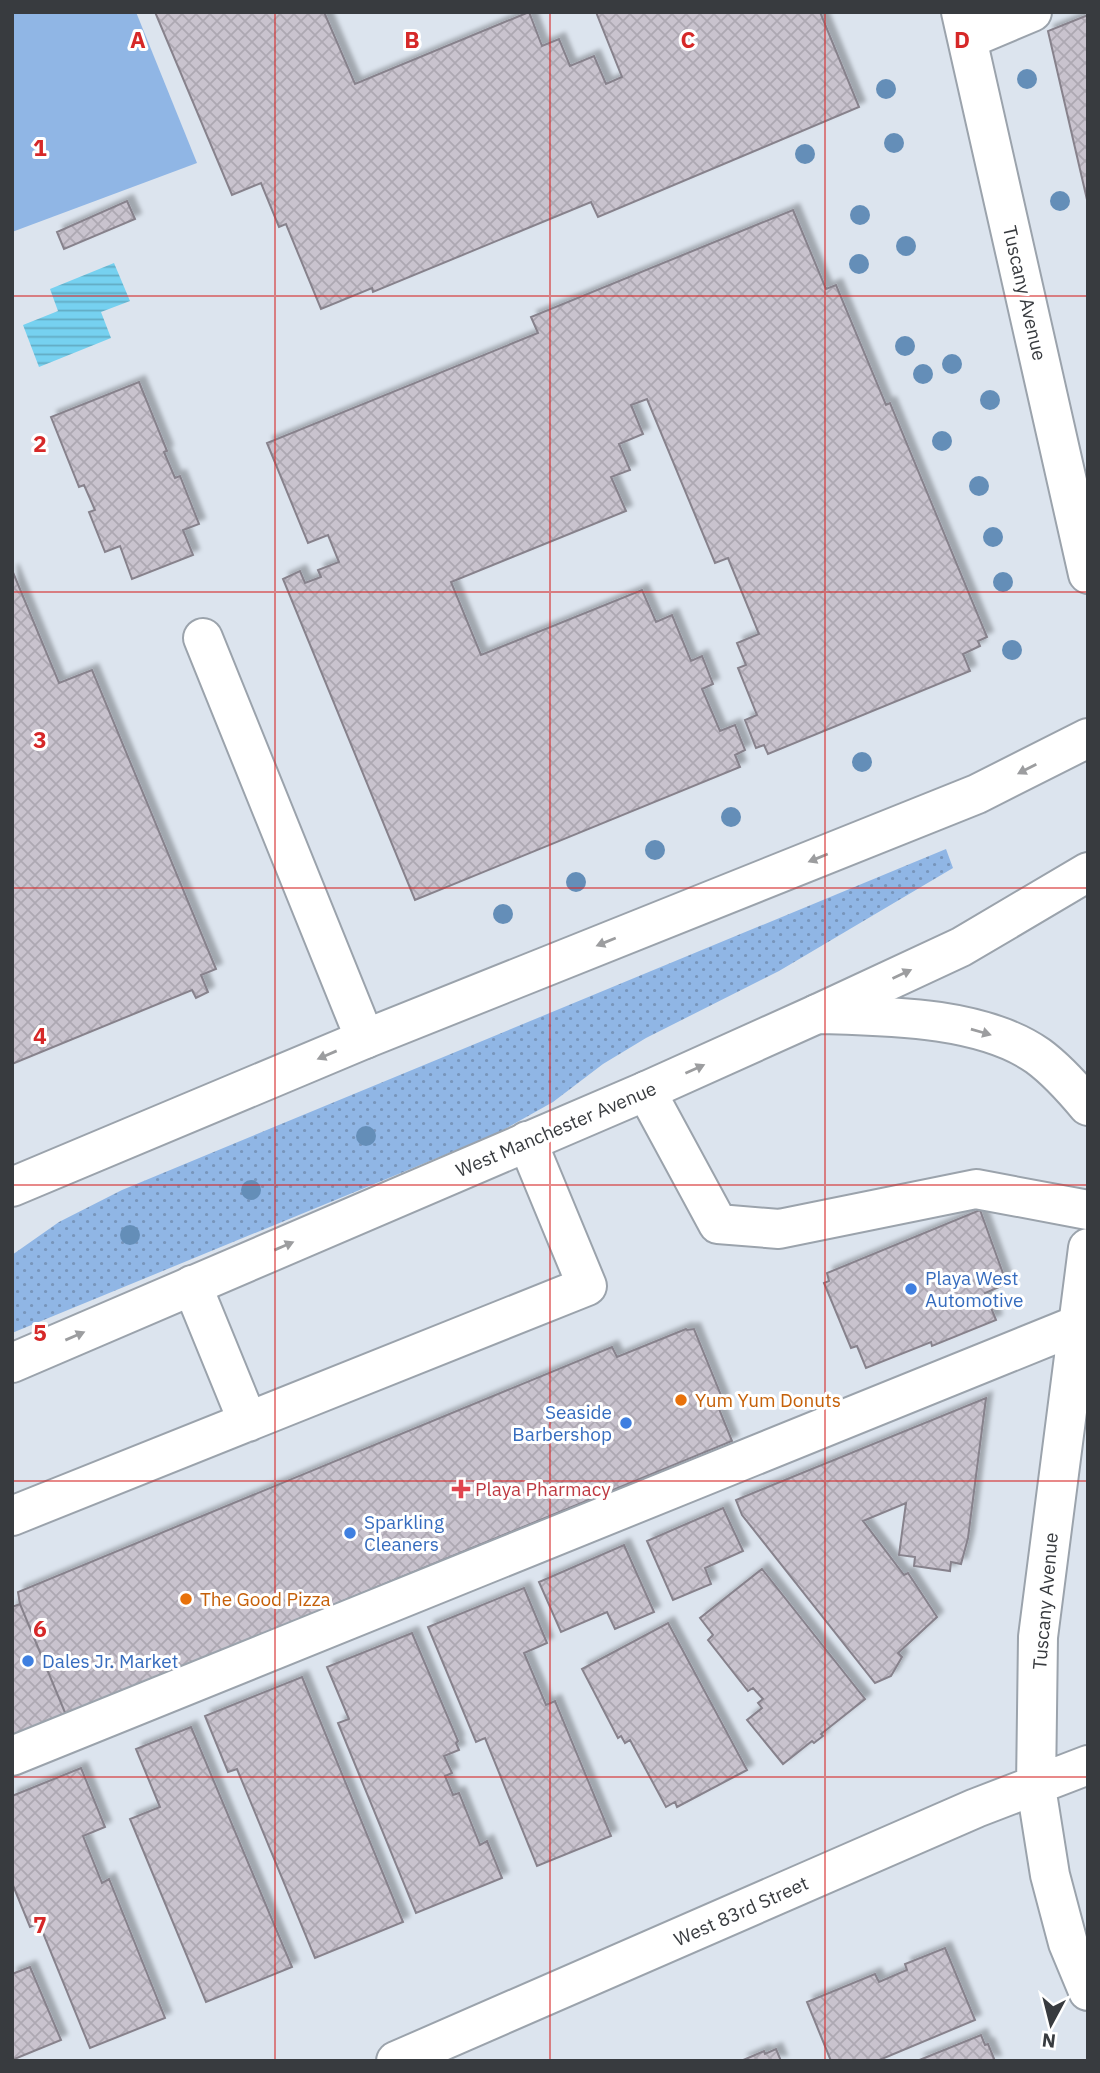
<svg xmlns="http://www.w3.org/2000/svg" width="1100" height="2073" font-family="'IBM Plex Sans',sans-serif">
	<defs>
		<pattern id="grass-dots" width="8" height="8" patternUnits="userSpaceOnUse" patternTransform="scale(1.75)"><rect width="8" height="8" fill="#90b6e5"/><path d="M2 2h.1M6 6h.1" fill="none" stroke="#7795bb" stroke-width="1.8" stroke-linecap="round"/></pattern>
		<pattern id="water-rules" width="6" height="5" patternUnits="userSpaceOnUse" patternTransform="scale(1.75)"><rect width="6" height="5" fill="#76d1f0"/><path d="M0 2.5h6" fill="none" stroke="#62abc4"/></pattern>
		<pattern id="building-cross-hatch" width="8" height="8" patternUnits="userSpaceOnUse" patternTransform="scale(1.75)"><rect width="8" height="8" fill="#c9c3ce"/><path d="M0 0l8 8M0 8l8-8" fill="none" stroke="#ada8b2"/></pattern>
		<filter id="shadow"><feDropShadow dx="6" dy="-6" stdDeviation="2" flood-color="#0004"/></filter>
	</defs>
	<rect width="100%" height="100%" fill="#dce4ee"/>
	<!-- grass -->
	<path fill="url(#grass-dots)" d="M946,849L953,868L779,971L646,1038L603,1064L553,1102L498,1133L12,1333V1255L59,1222L122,1190Z"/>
	<!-- green -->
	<path fill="#90b6e5" d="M12,12H136L197,163L12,232Z"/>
	<!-- water -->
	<path fill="url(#water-rules)" d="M114,263L130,301L101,312L111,338L39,367L23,325L58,311L50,289Z"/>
	<!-- building -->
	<path fill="url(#building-cross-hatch)" stroke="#87828c" stroke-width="2" filter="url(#shadow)" d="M155,12H324L355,84L529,12L542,46L559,39L570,66L594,56L606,84L622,77L596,12H820L859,107L598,217L591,202L373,292L372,288L321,309L286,224L279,227L261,183L232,195Z
		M1088,15V204L1048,31Z
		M127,201L135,219L64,249L57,232Z
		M793,210L826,289L836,285L886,405L890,403L987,637L978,641L980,646L963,654L970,671L768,754L764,745L756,748L745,720L757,715L738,668L746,665L737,643L759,634L728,558L715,563L647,399L631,405L643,434L619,444L630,470L611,477L626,511L451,582L481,655L642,590L656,622L672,615L691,661L702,656L713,684L702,689L720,731L735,725L745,750L735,755L740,767L415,900L283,579L300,571L305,583L321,577L318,570L339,562L328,535L308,543L267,443L538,333L531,317Z
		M139,382L167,451L164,452L175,478L180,476L199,524L183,530L193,555L132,579L120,546L105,552L89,512L95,510L84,485L79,487L51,417Z
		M12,570L59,683L92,670L216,969L201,975L208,992L196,998L192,990L12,1064Z
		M980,1210L1005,1279H1002L1004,1285L985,1293L996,1320L932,1346L931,1342L866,1368L857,1346L851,1348L824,1283L829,1281L827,1273Z
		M686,1329L687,1330L694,1329L723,1400L717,1404L732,1441L66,1715L20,1604L18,1592L612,1347L617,1357Z
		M986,1398L968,1538L961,1564L951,1562L950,1571L914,1566L915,1557L899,1555L906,1503L863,1521L904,1575L908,1573L937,1617L898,1653L902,1657L891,1676L875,1683L742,1515L736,1500Z
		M723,1508L743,1551L705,1568L711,1584L673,1600L647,1541Z
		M624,1545L654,1612L615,1629L607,1612L561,1632L539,1582Z
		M762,1569L865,1699L821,1734L823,1736L814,1743L812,1741L783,1764L747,1720L762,1708L758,1703L763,1699L753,1688L748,1691L708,1640L713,1635L700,1618Z
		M524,1588L547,1643L524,1653L546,1705L555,1701L611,1836L537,1866L485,1738L476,1742L428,1627Z
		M20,1604L66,1715L12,1737V1607Z
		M668,1623L747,1770L677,1807L675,1802L666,1807L630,1740L625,1743L621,1736L618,1738L582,1669Z
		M412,1633L458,1741L456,1743L459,1750L444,1756L452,1773L445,1776L453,1795L459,1793L480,1845L487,1841L502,1878L416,1913L338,1723L349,1719L327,1667Z
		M302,1677L403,1922L315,1958L237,1769L228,1772L205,1716Z
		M191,1727L292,1967L206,2002L130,1819L160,1807L136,1749Z
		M81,1768L105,1827L83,1836L102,1883L109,1879L165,2018L90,2048L39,1923L30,1927L12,1883V1796Z
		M945,1948L975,2020L877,2061H831L807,2002L875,1974L879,1982L907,1970L905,1964Z
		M30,1967L61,2040L12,2060V1974Z
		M981,2035L985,2045L988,2044L995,2061H917Z
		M776,2049L781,2061H741L764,2051L765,2054Z"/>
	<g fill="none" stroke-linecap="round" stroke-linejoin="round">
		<!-- minor casing -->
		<g stroke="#9ba3ac" stroke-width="42">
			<path id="minor" d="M961,12L1088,574
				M968,39L1032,12
				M203,638L365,1039
				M817,1014C884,1016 981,1016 1038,1056C1057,1070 1073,1088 1088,1106
				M646,1091L718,1224L779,1229L976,1189L1088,1210
				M1088,1248L1038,1637L1036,1787L1050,1875L1068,1943L1088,1991
				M192,1285L248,1422
				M12,1516L587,1286L527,1141
				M12,1756L1077,1325
				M396,2061L976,1808L1088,1765"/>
		</g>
		<!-- major casing -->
		<g stroke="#9ba3ac" stroke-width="42">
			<path id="major" d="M12,1187L365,1039L977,794L1088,738
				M12,1363L646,1091L817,1014L961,947L1088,872"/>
		</g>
		<!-- minor -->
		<use href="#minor" stroke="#fff" stroke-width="38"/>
		<!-- major -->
		<use href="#major" stroke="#fff" stroke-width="38"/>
	</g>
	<!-- trees -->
	<g fill="#648eb8">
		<circle cx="1027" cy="79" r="10"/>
		<circle cx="886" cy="89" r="10"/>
		<circle cx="894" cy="143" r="10"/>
		<circle cx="805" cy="154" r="10"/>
		<circle cx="1060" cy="201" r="10"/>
		<circle cx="860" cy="215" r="10"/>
		<circle cx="906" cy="246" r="10"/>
		<circle cx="859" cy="264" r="10"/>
		<circle cx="905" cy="346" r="10"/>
		<circle cx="952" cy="364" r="10"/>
		<circle cx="923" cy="374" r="10"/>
		<circle cx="990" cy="400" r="10"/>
		<circle cx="942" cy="441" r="10"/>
		<circle cx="979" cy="486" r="10"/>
		<circle cx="993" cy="537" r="10"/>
		<circle cx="1003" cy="582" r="10"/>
		<circle cx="1012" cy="650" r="10"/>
		<circle cx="862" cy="762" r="10"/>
		<circle cx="731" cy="817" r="10"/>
		<circle cx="655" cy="850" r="10"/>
		<circle cx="576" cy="882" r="10"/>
		<circle cx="503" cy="914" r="10"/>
		<circle cx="366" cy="1136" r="10"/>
		<circle cx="251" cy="1190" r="10"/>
		<circle cx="130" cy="1235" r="10"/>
	</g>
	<!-- one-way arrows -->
	<defs><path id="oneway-solid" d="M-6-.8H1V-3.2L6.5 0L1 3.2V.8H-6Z" transform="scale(1.75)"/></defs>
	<g fill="#9c9d9f">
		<use href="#oneway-solid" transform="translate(1027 769) rotate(153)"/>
		<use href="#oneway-solid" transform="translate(818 858) rotate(158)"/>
		<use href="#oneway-solid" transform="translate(606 942) rotate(158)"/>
		<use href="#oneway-solid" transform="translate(902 974) rotate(-25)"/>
		<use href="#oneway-solid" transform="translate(981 1032) rotate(16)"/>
		<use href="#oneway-solid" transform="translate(327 1055) rotate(157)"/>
		<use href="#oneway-solid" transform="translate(695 1069) rotate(-24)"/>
		<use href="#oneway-solid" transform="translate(284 1246) rotate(-23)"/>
		<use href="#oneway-solid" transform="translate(75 1336) rotate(-23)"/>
	</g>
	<!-- grid -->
	<path fill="none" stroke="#d62828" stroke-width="2" stroke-opacity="0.55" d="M275,12V2061M550,12V2061M825,12V2061M12,296H1088M12,592H1088M12,888H1088M12,1185H1088M12,1481H1088M12,1777H1088"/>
	<!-- markers -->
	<g fill="#3f7fe0" stroke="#fff" stroke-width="2.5">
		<circle cx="911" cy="1289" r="7"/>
		<circle cx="626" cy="1423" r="7"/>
		<circle cx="350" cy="1533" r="7"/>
		<circle cx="28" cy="1661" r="7"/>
	</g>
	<g fill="#e8710a" stroke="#fff" stroke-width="2.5">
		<circle cx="681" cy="1400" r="7"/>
		<circle cx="186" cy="1599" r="7"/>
	</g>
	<path fill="#e0444e" stroke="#fff" stroke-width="2.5" d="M457.5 1478.5h7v7h7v7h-7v7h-7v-7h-7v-7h7z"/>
	<g text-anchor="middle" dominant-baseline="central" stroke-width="6" stroke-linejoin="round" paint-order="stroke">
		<!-- street labels -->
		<g font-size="19" fill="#383b3f" stroke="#fff">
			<text transform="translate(1025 293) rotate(77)">Tuscany Avenue</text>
			<text transform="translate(556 1129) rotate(-23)">West Manchester Avenue</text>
			<text transform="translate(1045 1601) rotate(-85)">Tuscany Avenue</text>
			<text transform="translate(741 1911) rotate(-24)">West 83rd Street</text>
		</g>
		<!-- shop labels -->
		<g font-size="19" fill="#366cbe" stroke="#fff" text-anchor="start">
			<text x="925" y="1278">Playa West<tspan x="925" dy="22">Automotive</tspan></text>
			<text x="612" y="1412" text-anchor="end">Seaside<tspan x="612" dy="22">Barbershop</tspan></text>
			<text x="364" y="1522">Sparkling<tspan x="364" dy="22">Cleaners</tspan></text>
			<text x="42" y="1661">Dales Jr. Market</text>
		</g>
		<!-- food labels -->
		<g font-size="19" fill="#c56008" stroke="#fff" text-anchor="start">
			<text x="695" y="1400">Yum Yum Donuts</text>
			<text x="200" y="1599">The Good Pizza</text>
		</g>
		<!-- health labels -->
		<g font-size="19" fill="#be3a42" stroke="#fff" text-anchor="start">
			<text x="475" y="1489">Playa Pharmacy</text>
		</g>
	</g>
	<g font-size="23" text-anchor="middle" font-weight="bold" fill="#d62828" stroke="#fff" stroke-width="6" stroke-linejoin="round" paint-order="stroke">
		<text x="138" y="48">A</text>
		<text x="412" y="48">B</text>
		<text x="688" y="48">C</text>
		<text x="962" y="48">D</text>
		<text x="40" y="156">1</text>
		<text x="40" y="452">2</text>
		<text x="40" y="748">3</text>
		<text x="40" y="1044">4</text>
		<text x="40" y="1341">5</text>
		<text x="40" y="1637">6</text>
		<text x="40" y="1933">7</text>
	</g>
	<!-- border -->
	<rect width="1100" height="2073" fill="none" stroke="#383b3f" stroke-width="28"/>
	<!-- north arrow -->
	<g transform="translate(1051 2024) rotate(187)" stroke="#ffffff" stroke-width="5" paint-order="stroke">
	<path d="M0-5L12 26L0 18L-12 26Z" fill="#383b3f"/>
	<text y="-10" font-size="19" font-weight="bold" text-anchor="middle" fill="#383b3f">N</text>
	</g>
</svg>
